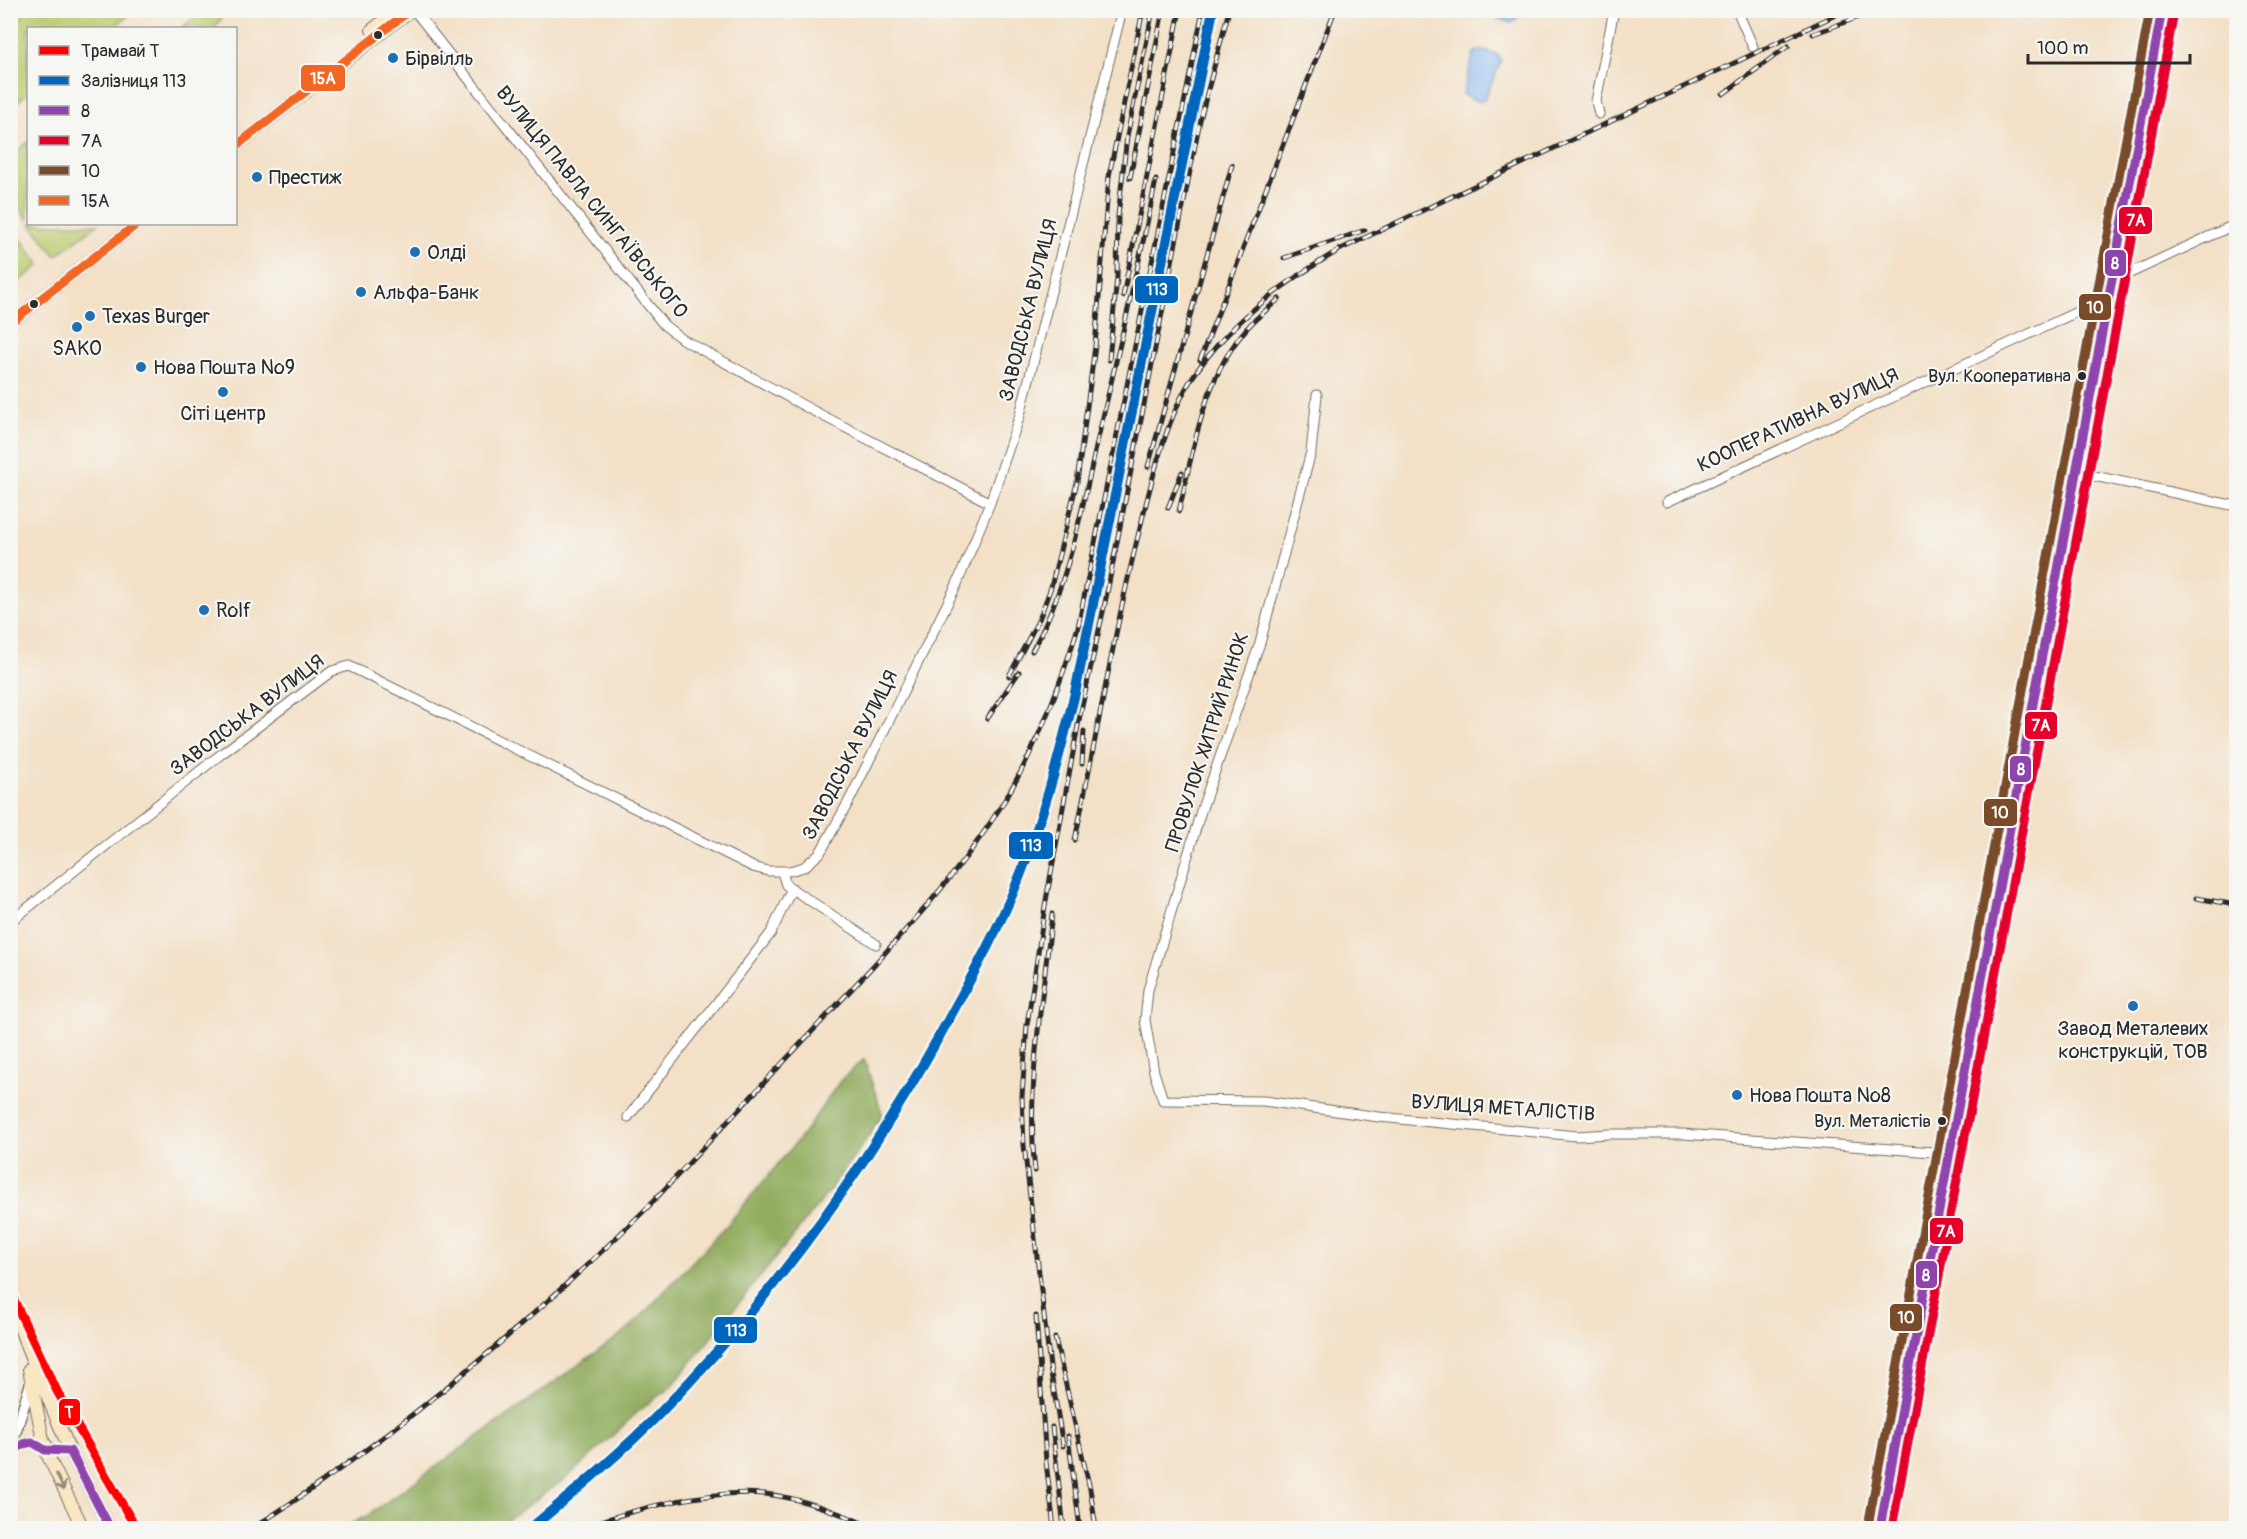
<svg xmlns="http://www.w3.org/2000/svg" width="2247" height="1539" font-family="Pangolin,sans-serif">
	<rect width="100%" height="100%" fill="#f6f6f2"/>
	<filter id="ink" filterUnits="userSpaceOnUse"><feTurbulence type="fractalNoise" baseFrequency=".0167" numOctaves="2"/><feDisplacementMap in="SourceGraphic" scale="12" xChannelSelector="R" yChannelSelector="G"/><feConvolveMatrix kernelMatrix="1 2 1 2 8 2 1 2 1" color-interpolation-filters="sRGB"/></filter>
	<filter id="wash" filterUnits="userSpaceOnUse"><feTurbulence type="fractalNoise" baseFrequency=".008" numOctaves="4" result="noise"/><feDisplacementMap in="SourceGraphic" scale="24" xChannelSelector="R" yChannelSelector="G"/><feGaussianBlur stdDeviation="1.35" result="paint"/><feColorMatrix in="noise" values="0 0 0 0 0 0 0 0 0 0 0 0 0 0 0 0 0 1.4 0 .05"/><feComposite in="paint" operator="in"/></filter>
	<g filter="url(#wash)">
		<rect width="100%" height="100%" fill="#f3e0c6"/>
		<!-- green -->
		<path fill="#bac96c" stroke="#727a4c" stroke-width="1.5" d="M24,11V10L135,11L112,28H28V93L11,107V39Z
			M204,11H226L215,28H181Z
			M28,142V220L11,197V156Z
			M31,224H98L56,256Z
			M11,226L40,265L11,288H10Z"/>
		<!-- forest -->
		<path fill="#93ad60" stroke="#5f6c46" stroke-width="1.5" d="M864,1059L883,1116L830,1190L672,1386L641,1409L570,1475L497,1528H343L368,1515L630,1328L728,1224L804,1133L840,1081Z"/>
		<!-- water -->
		<path fill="#84b5f0" stroke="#58708e" stroke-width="1.5" d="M1484,11H1514L1517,19L1512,23L1487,15Z
			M1480,50L1498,55L1501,62L1485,98L1480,102L1470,99L1463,94L1473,55L1475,52Z"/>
	</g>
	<g filter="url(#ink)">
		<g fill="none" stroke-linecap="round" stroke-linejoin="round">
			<!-- minor casing -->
			<g stroke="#716a61" stroke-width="11">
				<path id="minor" d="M414,10L664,325L682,339L808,408L990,503
					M1737,10L1753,47
					M1599,114L1596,101L1614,10
					M2113,281L2236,224
					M1317,395L1311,452L1260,643L1201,811L1148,990L1145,1020L1154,1072L1163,1100L1264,1101L1379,1117L1577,1136L1609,1134H1683L1947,1153
					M2075,472L2236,506
					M1667,502L2109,297
					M782,872L786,885L876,944
					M10,922L220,755L332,671L349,666L753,867L768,871H789L804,867L820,853L849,801L957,584L990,503L1020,415L1122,10
					M628,1117L771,933L792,888"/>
			</g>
			<!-- tertiary casing -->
			<g stroke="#716a61" stroke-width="13">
				<path id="tertiary" d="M10,1449L32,1380
					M11,1455C21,1442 33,1437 45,1450"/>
			</g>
			<!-- secondary casing -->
			<g stroke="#716a61" stroke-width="14">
				<path id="secondary" d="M372,30L397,10
					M236,146L411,10
					M10,323L137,224
					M10,1300L27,1347L70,1451L110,1528
					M29,1369L45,1450
					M46,1445L45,1450L83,1528
					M1880,1528L1945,1168L2113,281L2162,10"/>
			</g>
			<!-- minor -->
			<use href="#minor" stroke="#fff" stroke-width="9"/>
			<!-- tertiary -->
			<use href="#tertiary" stroke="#fff" stroke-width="10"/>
			<!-- secondary -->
			<use href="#secondary" stroke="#f9e7c3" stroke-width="12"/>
			<!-- rail casing -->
			<g stroke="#2b2b2b" stroke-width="5">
				<path id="rail" d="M1813,34L1878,10
					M1723,94L1788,46
					M1130,178L1163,10
					M1284,258L1365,230
					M1123,296L1180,10
					M1109,360L1117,277L1118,216L1127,136L1153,10
					M1200,360L1335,10
					M1148,467L1232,165
					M1168,508L1182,472
					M1179,511C1194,448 1203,377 1248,327C1257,317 1269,308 1279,299
					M1032,651C1069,585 1082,507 1099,434C1119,349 1139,265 1156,180
					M1009,676L1040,617L1051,587L1077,482L1095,346L1109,176L1143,10
					M987,719L1019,672
					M1082,764L1084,731
					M1075,840C1097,734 1115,626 1142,520C1153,475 1168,414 1194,375C1232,320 1284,282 1341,249L1846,10
					M2196,898L2236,905
					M1035,1171C1026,1089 1043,996 1052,914
					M1036,1316L1046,1462L1054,1528
					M1055,1338L1090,1489L1096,1528
					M1052,1427L1064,1528
					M1068,1436L1080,1528
					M1063,1446L1050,1367L1024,1145L1022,1096L1027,1025L1045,906L1079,720L1105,603L1200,120L1229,10
					M253,1528C395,1437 525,1327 646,1209C708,1142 771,1075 834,1008C896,941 959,876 1006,798C1038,745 1060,686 1078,627L1203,10
					M580,1528C635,1509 707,1489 765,1494C802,1498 840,1513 874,1528"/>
			</g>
			<!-- rail -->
			<use href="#rail" stroke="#f6f6f2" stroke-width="3" stroke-dasharray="9" stroke-linecap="butt"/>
			<!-- bus-1 casing -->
			<g stroke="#f6f6f2" stroke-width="14">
				<path id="bus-1" d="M70,1451L110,1528
					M10,1454L23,1444L32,1442L45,1450L70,1451
					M1880,1528C1971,1022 2070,517 2162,10"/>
			</g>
			<!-- bus-2 casing -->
			<g stroke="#f6f6f2" stroke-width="14">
				<path id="bus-2" d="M1892,1528C1983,1023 2082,518 2174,12"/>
			</g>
			<!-- bus-3 casing -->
			<g stroke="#f6f6f2" stroke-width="14">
				<path id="bus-3" d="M1868,1526C1959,1020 2058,516 2150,10"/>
			</g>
			<!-- bus-4 casing -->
			<g stroke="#f6f6f2" stroke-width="14">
				<path id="bus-4" d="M236,146L410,10
					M10,323L137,224"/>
			</g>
			<!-- bus-1 -->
			<use href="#bus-1" stroke="#8e44ad" stroke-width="9"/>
			<!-- bus-2 -->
			<use href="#bus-2" stroke="#e4002b" stroke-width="9"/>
			<!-- bus-3 -->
			<use href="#bus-3" stroke="#7a4b2a" stroke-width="9"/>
			<!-- bus-4 -->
			<use href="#bus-4" stroke="#f26522" stroke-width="9"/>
			<!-- rail-1 casing -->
			<g stroke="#f6f6f2" stroke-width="15">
				<path id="rail-1" d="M531,1528C575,1491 620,1454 660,1413C773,1297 868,1166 946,1024C971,978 997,932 1017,883C1042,822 1059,757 1075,693L1213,10"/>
			</g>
			<!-- rail-1 -->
			<use href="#rail-1" stroke="#0065bd" stroke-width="10"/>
			<!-- tram-1 casing -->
			<g stroke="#f6f6f2" stroke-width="14">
				<path id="tram-1" d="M10,1292L57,1391L136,1528"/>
			</g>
			<!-- tram-1 -->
			<use href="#tram-1" stroke="#f00" stroke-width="9"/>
		</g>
		<!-- one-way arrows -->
		<defs><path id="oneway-shaft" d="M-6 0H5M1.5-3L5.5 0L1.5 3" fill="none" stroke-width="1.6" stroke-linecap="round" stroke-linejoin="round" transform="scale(1.5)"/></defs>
		<use stroke="#928977" href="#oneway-shaft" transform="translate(60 1482) rotate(65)"/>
	</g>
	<!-- markers -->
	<g fill="#2b2b2b" stroke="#f6f6f2" stroke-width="2">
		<circle cx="378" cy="35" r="5"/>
		<circle cx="34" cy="304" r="5"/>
		<circle cx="2082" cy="376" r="5"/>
		<circle cx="1942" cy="1121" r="5"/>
	</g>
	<g fill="#1f6fb2" stroke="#f6f6f2" stroke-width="2">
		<circle cx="393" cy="58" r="6"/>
		<circle cx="257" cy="177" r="6"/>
		<circle cx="415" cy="252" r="6"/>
		<circle cx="361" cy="292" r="6"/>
		<circle cx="90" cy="316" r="6"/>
		<circle cx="77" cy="327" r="6"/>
		<circle cx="141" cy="367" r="6"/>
		<circle cx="223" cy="392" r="6"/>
		<circle cx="204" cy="610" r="6"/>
		<circle cx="2133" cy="1006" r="6"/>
		<circle cx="1737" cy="1095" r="6"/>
	</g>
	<g text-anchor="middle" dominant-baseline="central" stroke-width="4.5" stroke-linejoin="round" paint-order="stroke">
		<!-- bus labels -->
		<g font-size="18" fill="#2b2b2b" stroke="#f6f6f2" text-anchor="end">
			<text x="2071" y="376">Вул. Кооперативна</text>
			<text x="1931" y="1121">Вул. Металістів</text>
		</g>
		<!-- poi labels -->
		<g font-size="20" fill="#2b2b2b" stroke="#f6f6f2" text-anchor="start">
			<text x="405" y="58">Бірвілль</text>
			<text x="269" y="177">Престиж</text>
			<text x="427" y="252">Олді</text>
			<text x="373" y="292">Альфа-Банк</text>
			<text x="102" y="316">Texas Burger</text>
			<text x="77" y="348" text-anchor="middle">SAKO</text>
			<text x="153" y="367">Нова Пошта №9</text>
			<text x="223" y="413" text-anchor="middle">Сіті центр</text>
			<text x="216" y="610">Rolf</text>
			<text x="2133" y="1028" text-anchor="middle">Завод Металевих<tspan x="2133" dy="23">конструкцій, ТОВ</tspan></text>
			<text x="1749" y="1095">Нова Пошта №8</text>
		</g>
		<!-- street labels -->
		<g font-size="20" fill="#2b2b2b" stroke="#f6f6f2">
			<text transform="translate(592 202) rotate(51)">ВУЛИЦЯ ПАВЛА СИНГАЇВСЬКОГО</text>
			<text transform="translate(1028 310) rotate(-76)">ЗАВОДСЬКА ВУЛИЦЯ</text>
			<text transform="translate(1798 420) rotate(-25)">КООПЕРАТИВНА ВУЛИЦЯ</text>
			<text transform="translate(247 715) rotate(-37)">ЗАВОДСЬКА ВУЛИЦЯ</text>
			<text transform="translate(1207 742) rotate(-72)">ПРОВУЛОК ХИТРИЙ РИНОК</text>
			<text transform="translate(850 755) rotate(-63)">ЗАВОДСЬКА ВУЛИЦЯ</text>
			<text transform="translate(1503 1108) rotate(4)">ВУЛИЦЯ МЕТАЛІСТІВ</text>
		</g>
	</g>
	<g stroke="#f6f6f2" stroke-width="2">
		<rect x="300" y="64" width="46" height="28" rx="6" fill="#f26522"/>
		<rect x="2118" y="206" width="35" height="29" rx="6" fill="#e4002b"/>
		<rect x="2104" y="249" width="23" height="28" rx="6" fill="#8e44ad"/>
		<rect x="1134" y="275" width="45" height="29" rx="6" fill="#0065bd"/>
		<rect x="2078" y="293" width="34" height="28" rx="6" fill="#7a4b2a"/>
		<rect x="2024" y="711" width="34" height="29" rx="6" fill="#e4002b"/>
		<rect x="2009" y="755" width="23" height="28" rx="6" fill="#8e44ad"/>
		<rect x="1983" y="798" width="35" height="29" rx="6" fill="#7a4b2a"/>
		<rect x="1008" y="831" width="46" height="29" rx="6" fill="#0065bd"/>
		<rect x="1929" y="1217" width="35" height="28" rx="6" fill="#e4002b"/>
		<rect x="1915" y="1260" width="23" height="29" rx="6" fill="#8e44ad"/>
		<rect x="1889" y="1303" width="34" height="29" rx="6" fill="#7a4b2a"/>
		<rect x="713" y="1316" width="45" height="28" rx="6" fill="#0065bd"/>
		<rect x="58" y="1398" width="23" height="28" rx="6" fill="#f00"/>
	</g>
	<g font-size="16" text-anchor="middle" font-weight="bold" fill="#fff">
		<text x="323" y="84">15A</text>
		<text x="2136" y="226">7А</text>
		<text x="2115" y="269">8</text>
		<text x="1157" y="295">113</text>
		<text x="2095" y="313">10</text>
		<text x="2041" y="731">7А</text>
		<text x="2021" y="775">8</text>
		<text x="2000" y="818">10</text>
		<text x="1031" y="851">113</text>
		<text x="1946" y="1237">7А</text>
		<text x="1926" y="1281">8</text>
		<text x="1906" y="1323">10</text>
		<text x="736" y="1336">113</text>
		<text x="69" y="1418">Т</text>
	</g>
	<!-- margin -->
	<rect width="2247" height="1539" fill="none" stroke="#f6f6f2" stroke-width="36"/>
	<!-- legend -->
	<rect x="27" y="27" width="210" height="198" fill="#f6f6f2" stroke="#a5a5a2" stroke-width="1.5"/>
	<rect x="39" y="46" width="30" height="9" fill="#ff0000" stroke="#a5a5a2" stroke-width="1.5"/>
	<text x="81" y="57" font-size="18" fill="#2b2b2b">Трамвай Т</text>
	<rect x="39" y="76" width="30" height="9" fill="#0065bd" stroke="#a5a5a2" stroke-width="1.5"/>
	<text x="81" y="87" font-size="18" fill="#2b2b2b">Залізниця 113</text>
	<rect x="39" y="106" width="30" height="9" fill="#8e44ad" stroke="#a5a5a2" stroke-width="1.5"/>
	<text x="81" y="117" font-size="18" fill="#2b2b2b">8</text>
	<rect x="39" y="136" width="30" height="9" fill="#e4002b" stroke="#a5a5a2" stroke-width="1.5"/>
	<text x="81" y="147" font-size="18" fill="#2b2b2b">7А</text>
	<rect x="39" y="166" width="30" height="9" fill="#7a4b2a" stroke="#a5a5a2" stroke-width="1.5"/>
	<text x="81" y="177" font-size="18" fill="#2b2b2b">10</text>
	<rect x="39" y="196" width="30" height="9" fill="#f26522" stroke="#a5a5a2" stroke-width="1.5"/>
	<text x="81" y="207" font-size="18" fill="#2b2b2b">15A</text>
	<!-- scale -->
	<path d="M2028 54v9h162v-9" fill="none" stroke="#2b2b2b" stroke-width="3"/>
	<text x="2037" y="54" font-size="18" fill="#2b2b2b" stroke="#f6f6f2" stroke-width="4.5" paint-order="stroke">100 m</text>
</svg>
